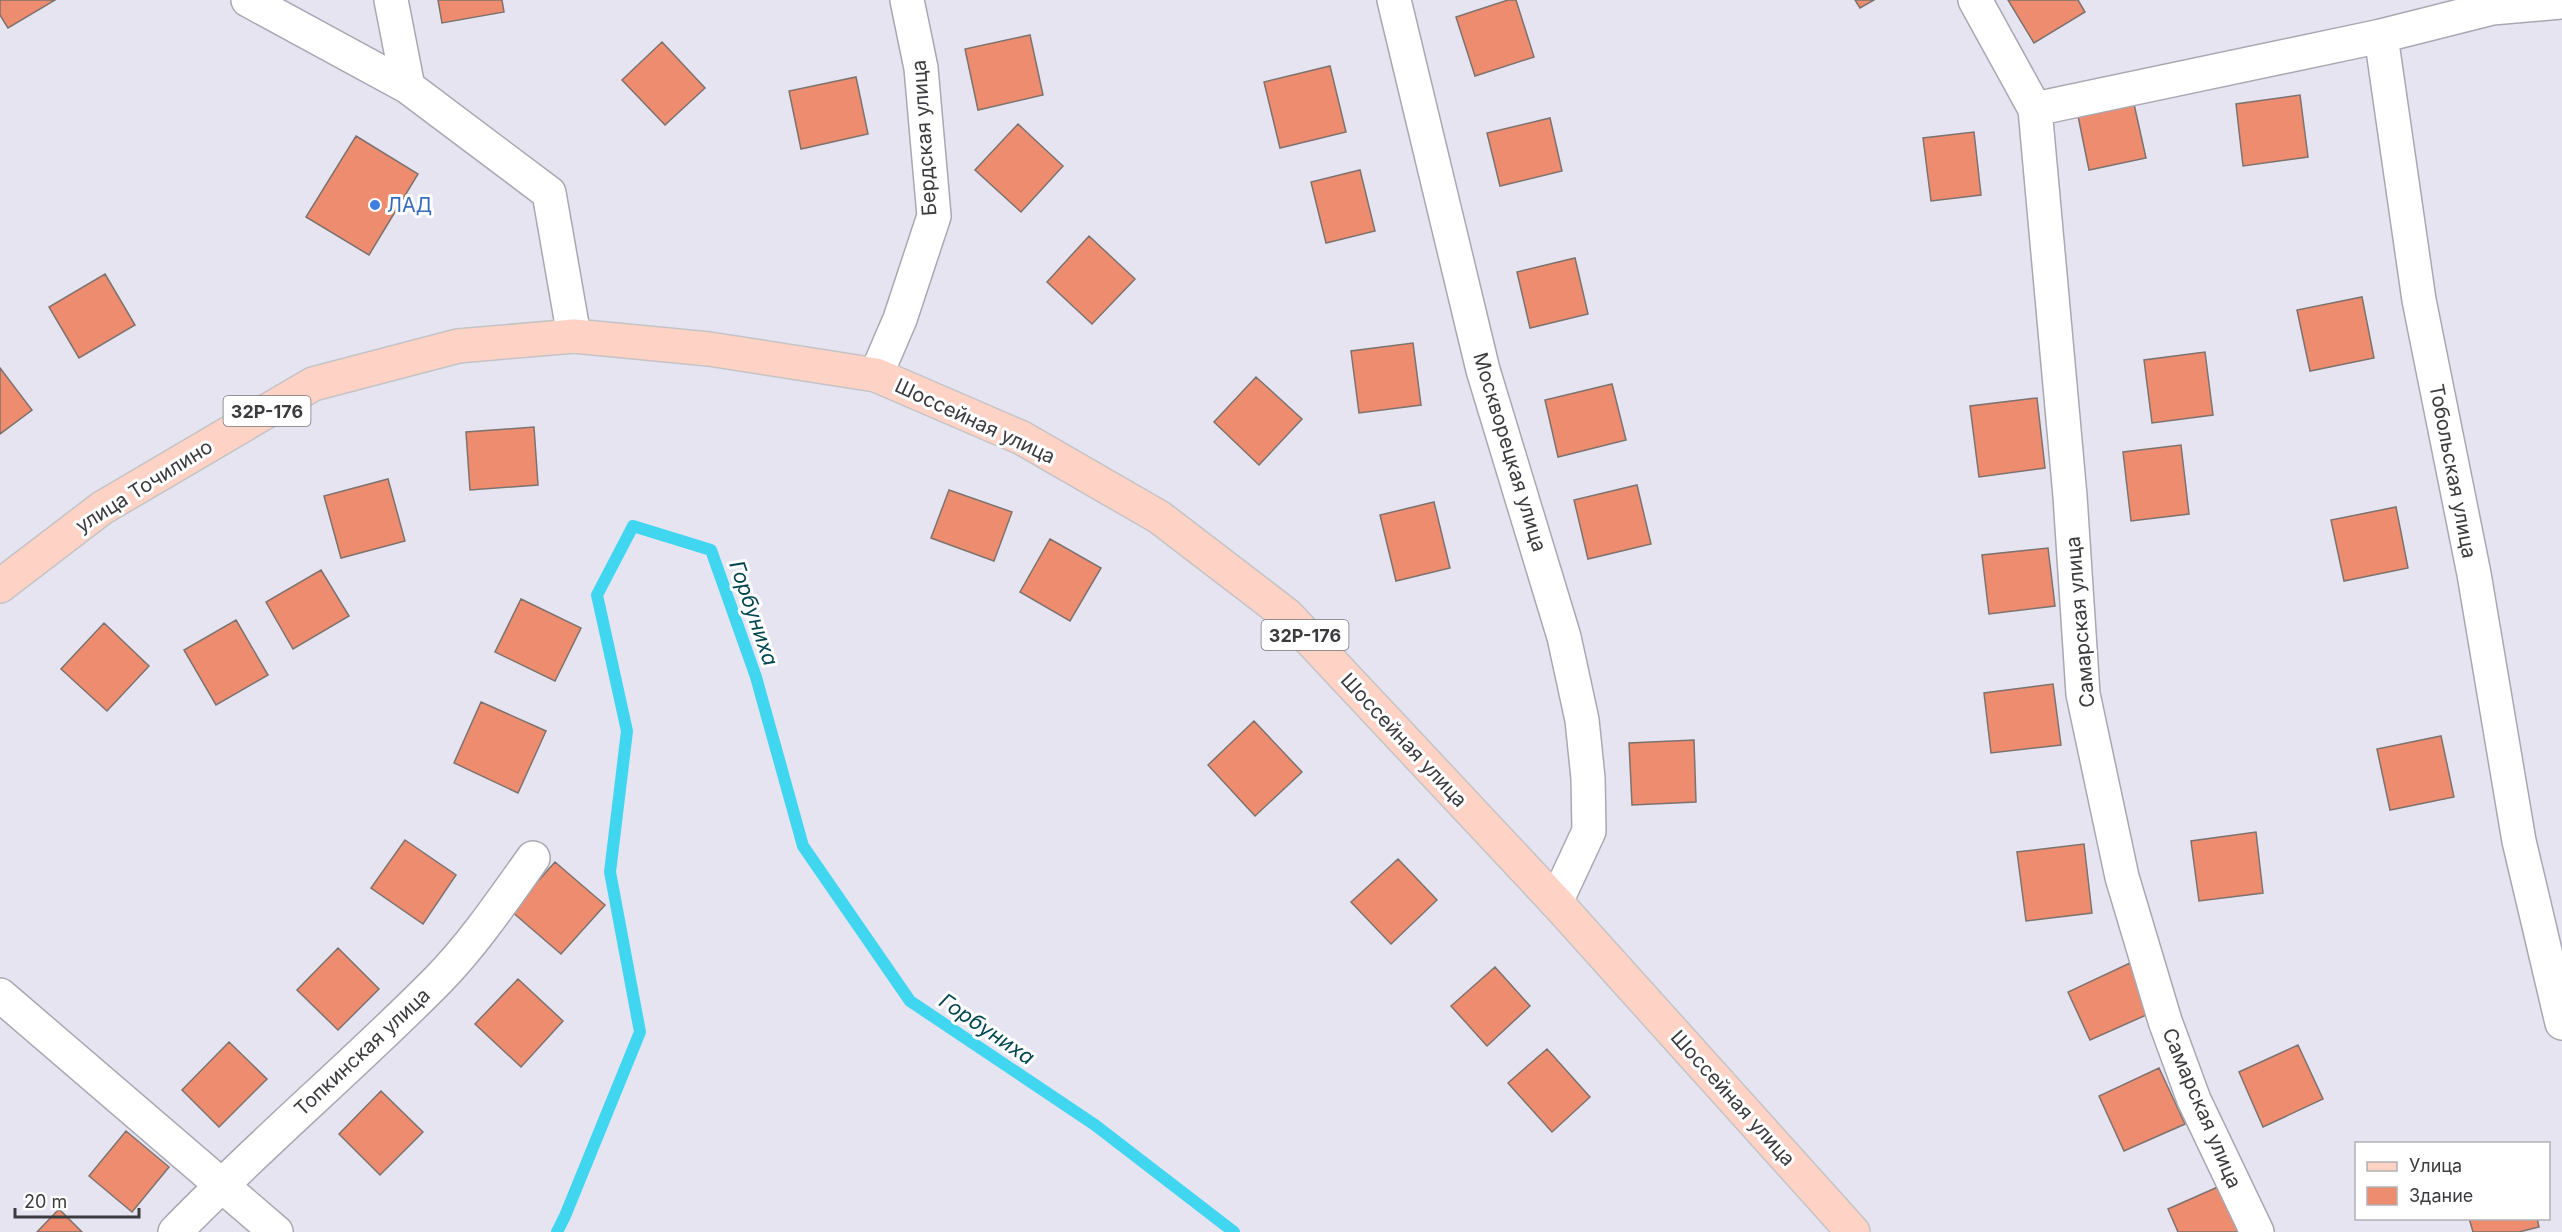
<svg xmlns="http://www.w3.org/2000/svg" width="2562" height="1232" font-family="Inter,sans-serif">
	<rect width="100%" height="100%" fill="#e5e4f0"/>
	<g fill="none" stroke-linecap="round" stroke-linejoin="round">
		<!-- stream -->
		<path stroke="#40d6f0" stroke-width="12" d="M557,1232L565,1216L640,1032L610,872L627,731L597,595L633,526L711,550L756,677L803,846L910,1001L1095,1125L1234,1232"/>
	</g>
	<!-- building -->
	<path fill="#ee8c6f" stroke="#7d726e" stroke-width="1.5" d="M0,0H55L8,28L0,15Z
		M438,0H502L504,12L442,23Z
		M1508,0H1516L1534,57L1475,76L1456,17Z
		M1855,0H1874L1860,8Z
		M2008,0H2078L2085,12L2034,43Z
		M1030,35L1043,95L978,110L965,49Z
		M662,42L705,88L665,125L622,80Z
		M1330,66L1346,132L1280,148L1264,82Z
		M856,77L868,134L801,149L789,91Z
		M2300,95L2308,157L2243,166L2236,104Z
		M2134,104L2146,158L2089,170L2078,116Z
		M1550,118L1562,171L1500,186L1487,133Z
		M1018,124L1063,166L1021,212L975,170Z
		M1974,132L1981,195L1931,201L1923,138Z
		M356,136L418,174L369,255L306,217Z
		M1360,170L1375,231L1326,243L1311,182Z
		M1089,236L1135,279L1092,324L1047,282Z
		M1575,258L1588,314L1530,328L1517,272Z
		M105,274L135,325L79,358L49,307Z
		M2362,297L2374,358L2310,371L2297,310Z
		M1413,343L1421,405L1359,413L1351,351Z
		M2205,352L2213,415L2152,423L2144,360Z
		M0,368L32,410L0,434Z
		M1256,377L1302,419L1259,465L1214,422Z
		M1612,384L1626,440L1558,457L1545,400Z
		M2037,398L2045,468L1979,477L1970,406Z
		M534,427L538,485L470,490L466,432Z
		M2181,445L2189,514L2131,521L2123,452Z
		M388,479L405,541L341,558L324,496Z
		M1637,485L1651,544L1588,559L1574,500Z
		M949,490L1012,512L994,561L931,538Z
		M1434,502L1450,568L1396,581L1380,515Z
		M2396,507L2408,568L2344,581L2331,520Z
		M1050,539L1101,568L1070,621L1020,592Z
		M2048,548L2055,606L1989,614L1982,555Z
		M321,570L349,616L293,649L266,602Z
		M521,599L581,628L555,681L495,652Z
		M236,620L268,675L216,705L184,650Z
		M104,623L149,666L107,711L61,669Z
		M2053,684L2061,745L1991,753L1984,693Z
		M481,702L546,731L518,793L454,763Z
		M1254,721L1302,772L1255,816L1208,765Z
		M2441,736L2454,797L2390,810L2377,749Z
		M1694,740L1696,802L1632,805L1629,743Z
		M2256,832L2263,893L2199,901L2191,841Z
		M405,840L456,875L423,924L371,888Z
		M2084,844L2092,913L2026,921L2017,852Z
		M1398,859L1437,900L1391,944L1351,902Z
		M555,862L605,905L561,954L511,911Z
		M338,948L379,989L338,1030L297,990Z
		M2130,963L2153,1012L2090,1040L2068,992Z
		M1495,967L1530,1006L1487,1046L1451,1006Z
		M518,979L563,1021L521,1067L475,1024Z
		M229,1042L267,1079L219,1127L182,1090Z
		M2298,1045L2323,1099L2263,1127L2239,1072Z
		M1547,1049L1590,1097L1552,1132L1508,1083Z
		M2159,1068L2185,1124L2124,1151L2099,1096Z
		M381,1091L423,1132L380,1175L339,1134Z
		M126,1131L169,1167L132,1212L89,1176Z
		M2220,1186L2241,1232H2178L2168,1209Z
		M59,1209L82,1232H37Z
		M2469,1218H2537L2539,1227L2519,1232H2473Z"/>
	<g fill="none" stroke-linecap="round" stroke-linejoin="round">
		<!-- minor casing -->
		<g stroke="#a8a8b2" stroke-width="36">
			<path id="minor" d="M248,0L408,87L549,193L574,336
				M391,0L408,87
				M1394,0L1483,370L1564,637L1582,720L1588,778L1589,831L1556,902
				M1975,0L2035,109L2070,496L2083,694L2122,877L2165,1021L2194,1100L2257,1232
				M2491,0L2492,8L2381,36L2419,300L2474,574L2519,841L2562,1023
				M2492,8L2562,2
				M2035,109L2381,36
				M876,375L900,319L934,216L921,68L907,0
				M0,995L276,1232
				M175,1232C260,1144 353,1066 438,980C474,943 503,900 533,858"/>
		</g>
		<!-- major casing -->
		<g stroke="#c4c4c6" stroke-width="36">
			<path id="major" d="M0,586L102,508L313,384L458,346L574,336L709,349L876,375L1022,438L1159,517L1287,615L1556,902L1853,1232"/>
		</g>
		<!-- minor -->
		<use href="#minor" stroke="#fff" stroke-width="33"/>
		<!-- major -->
		<use href="#major" stroke="#fed2c5" stroke-width="33"/>
	</g>
	<!-- markers -->
	<circle fill="#3f7fe0" stroke="#fff" stroke-width="2" cx="375" cy="205" r="6"/>
	<g text-anchor="middle" dominant-baseline="central" stroke-width="6" stroke-linejoin="round" paint-order="stroke">
		<!-- shield labels -->
		<g fill="#fff" stroke="#767679" stroke-width="1.5">
			<rect x="223.5" y="396" width="87" height="30" rx="4.5"/>
			<rect x="1261.5" y="620" width="87" height="30" rx="4.5"/>
		</g>
		<g font-size="18" font-weight="bold" fill="#3c3c40">
			<text x="267" y="411">32Р-176</text>
			<text x="1305" y="635">32Р-176</text>
		</g>
		<!-- street labels -->
		<g font-size="20" fill="#3c3c40" stroke="#fff">
			<text transform="translate(924 138) rotate(-94)">Бердская улица</text>
			<text transform="translate(975 421) rotate(25)">Шоссейная улица</text>
			<text transform="translate(1510 452) rotate(73)">Москворецкая улица</text>
			<text transform="translate(2453 471) rotate(79)">Тобольская улица</text>
			<text transform="translate(144 486) rotate(-32)">улица Точилино</text>
			<text transform="translate(2080 622) rotate(-95)">Самарская улица</text>
			<text transform="translate(1404 740) rotate(47)">Шоссейная улица</text>
			<text transform="translate(362 1052) rotate(-43)">Топкинская улица</text>
			<text transform="translate(1733 1098) rotate(48)">Шоссейная улица</text>
			<text transform="translate(2202 1108) rotate(67)">Самарская улица</text>
		</g>
		<!-- shop labels -->
		<g font-size="20" fill="#366cbe" stroke="#fff" text-anchor="start">
			<text x="387" y="205">ЛАД</text>
		</g>
		<!-- water labels -->
		<g font-size="21" font-style="italic" fill="#014650" stroke="#fff">
			<text transform="translate(754 613) rotate(71)">Горбуниха</text>
			<text transform="translate(987 1029) rotate(34)">Горбуниха</text>
		</g>
	</g>
	<!-- legend -->
	<rect x="2355" y="1142" width="195" height="78" fill="#ffffff" stroke="#b1b1b3" stroke-width="1.5"/>
	<rect x="2367" y="1162" width="30" height="9" fill="#fed2c5" stroke="#b1b1b3" stroke-width="1.5"/>
	<text x="2409" y="1172" font-size="18" fill="#3c3c40">Улица</text>
	<rect x="2367" y="1187" width="30" height="18" fill="#ee8c6f" stroke="#b1b1b3" stroke-width="1.5"/>
	<text x="2409" y="1202" font-size="18" fill="#3c3c40">Здание</text>
	<!-- scale -->
	<path d="M15 1208v9h124v-9" fill="none" stroke="#3c3c40" stroke-width="3"/>
	<text x="24" y="1208" font-size="18" fill="#3c3c40" stroke="#ffffff" stroke-width="4.5" paint-order="stroke">20 m</text>
</svg>
